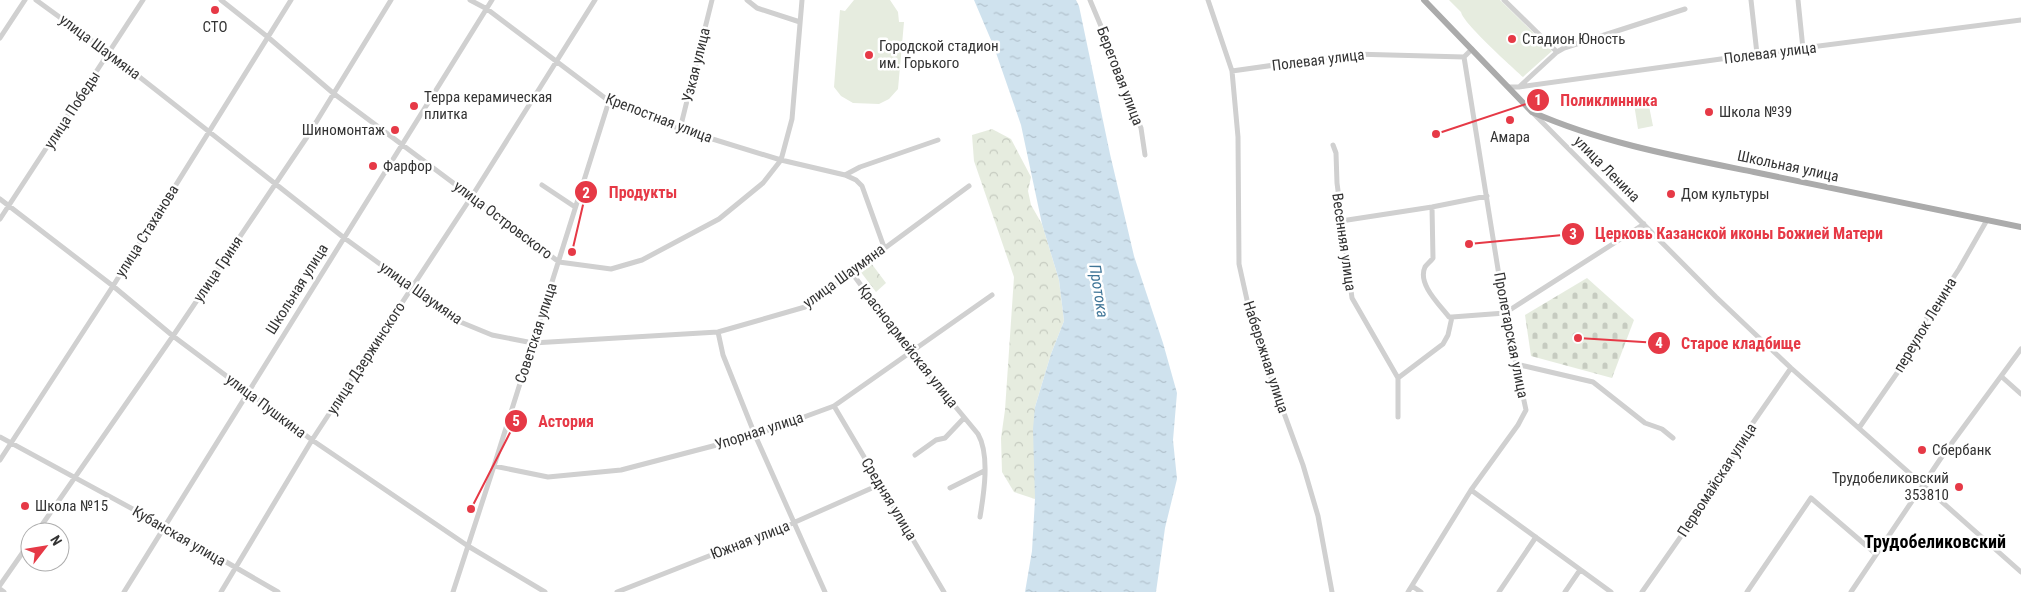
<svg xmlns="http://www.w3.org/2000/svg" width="2021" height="592" font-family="'Roboto Condensed',sans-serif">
	<defs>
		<pattern id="forest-crowns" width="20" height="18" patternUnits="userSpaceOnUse" patternTransform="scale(1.25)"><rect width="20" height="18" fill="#e6ecdf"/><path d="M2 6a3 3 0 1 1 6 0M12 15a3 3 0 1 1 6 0" fill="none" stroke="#c6cbc0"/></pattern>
		<pattern id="cemetery-stones" width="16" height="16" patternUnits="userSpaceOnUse" patternTransform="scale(1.25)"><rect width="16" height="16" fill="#e6ecdf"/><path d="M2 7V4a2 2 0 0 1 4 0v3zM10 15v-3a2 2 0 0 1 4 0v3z" fill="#c6cbc0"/></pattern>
		<pattern id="water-ripples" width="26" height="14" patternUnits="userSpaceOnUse" patternTransform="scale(1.25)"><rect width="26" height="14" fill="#cfe2ee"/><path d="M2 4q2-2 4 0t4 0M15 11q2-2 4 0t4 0" fill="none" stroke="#b2c2cd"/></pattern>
	</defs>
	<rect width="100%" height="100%" fill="#fff"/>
	<!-- forest -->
	<path fill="url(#forest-crowns)" d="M992,129L1011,139L1031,177L1028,191L1031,205L1042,224L1059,280L1064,321L1051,354L1035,407V499L1014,492L1002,472L1001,438L1005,410L1014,277L974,161L972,135Z
		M871,263L886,283L876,292L860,271Z"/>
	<!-- cemetery -->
	<path fill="url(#cemetery-stones)" d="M1587,278L1634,320L1612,378L1531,356L1525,315Z"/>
	<!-- pitch -->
	<path fill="#e6ecdf" d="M854,0H890L898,12L899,22H904L898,89L889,99L879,104L853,103L841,96L834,87L840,10L845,11Z
		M1449,0H1500L1552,51L1523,77C1511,66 1463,23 1461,12Z
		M1648,101L1653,126L1638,129L1634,104Z"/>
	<!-- water -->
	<path fill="url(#water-ripples)" d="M974,0H1076L1079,6L1110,154L1134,256L1163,343L1177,393L1173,440L1177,479L1165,528L1156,592H1025L1032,551L1035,499L1033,429L1035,407L1051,354L1064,321L1059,280L1042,224L1021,125L994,47Z"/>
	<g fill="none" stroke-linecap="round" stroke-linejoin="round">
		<!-- minor -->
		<path stroke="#d0d0d0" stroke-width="5" d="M36,0L109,53L343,237L458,321L492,335L533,343L718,332L805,307L969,186
			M221,0L269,38L333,93L559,262L611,269L642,260L719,219L763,183L781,160L792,119L802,0
			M470,0L487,9L609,101L680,129L781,160L845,175L856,180L862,186L884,247
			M747,0L757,8L800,22
			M1090,0L1132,100L1131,106L1141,128L1145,155
			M1208,0L1232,71L1238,137L1239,264L1247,300L1262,353L1303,465L1318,516L1332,592
			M1504,0L1557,52
			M1751,0L1757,54
			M1798,0L1803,49
			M0,38L25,0
			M1232,71L1353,54L1464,57
			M1509,87H1519L1557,52L1564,48L1685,9
			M1519,87L1757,54L2021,20
			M1533,113L1716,297L1791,368L2021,572
			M680,129L712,0
			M1333,145L1336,153L1337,183L1352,298L1398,378V417
			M845,175L860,167L938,140
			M542,185L575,207
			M0,199L113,286L173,336L312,440L468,546L545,592
			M1432,207L1433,258C1431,261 1427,264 1425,267C1417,284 1440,305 1449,317H1452
			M0,219L143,0
			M1341,221L1432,207L1487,196
			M852,273L911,353L978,434C990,455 984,493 980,517
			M718,332L723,355L755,435L825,592
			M1516,364L1593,382L1645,423L1662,429L1673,438
			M2002,377L2021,394
			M1398,378L1443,344L1448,335L1452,317L1505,313L1644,224
			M834,406L944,592
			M1859,428L1913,350L1915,336L1959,269L1987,220
			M0,437L164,526L278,592
			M915,455L936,440L945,438L964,418
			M0,460L113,286L291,0
			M494,466L548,477L621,470L755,435L834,406L992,295
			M950,488L984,471
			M1471,490L1611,592
			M37,532L173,336L307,137L391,0
			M0,585L30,542
			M1412,586L1421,592
			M0,589L4,592
			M124,592L492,0
			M221,592L312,440L472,196L595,0
			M453,592L494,466L609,101
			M617,592L793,523L881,484
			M1408,592L1471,490L1518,425L1526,410L1505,313L1464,57L1472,49
			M1499,592L1536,537
			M1565,592L1580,570
			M1642,592L1719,482L1741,440L1791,368
			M1747,592L1811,498L1876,554
			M1851,592L1943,455L2021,349"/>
		<!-- major -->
		<path stroke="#ababab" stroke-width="6" d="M1424,0L1532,112C1602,143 1679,157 1754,172C1843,191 1932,209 2021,227"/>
	</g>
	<!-- markers -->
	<g fill="#e63946" stroke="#fff" stroke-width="2">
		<circle cx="215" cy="10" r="5"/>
		<circle cx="1512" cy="39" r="5"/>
		<circle cx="869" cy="55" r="5"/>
		<circle cx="414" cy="106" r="5"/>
		<circle cx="1709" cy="112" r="5"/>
		<circle cx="1510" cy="120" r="5"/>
		<circle cx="395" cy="130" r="5"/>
		<circle cx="373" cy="166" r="5"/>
		<circle cx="1671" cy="194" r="5"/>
		<circle cx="1922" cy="450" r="5"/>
		<circle cx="1959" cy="487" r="5"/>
		<circle cx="25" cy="506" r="5"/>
	</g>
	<g text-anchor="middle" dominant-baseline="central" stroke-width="5" stroke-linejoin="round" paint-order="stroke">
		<!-- poi labels -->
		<g font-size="15" fill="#333" stroke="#fff" text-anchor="start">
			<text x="215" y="27" text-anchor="middle">СТО</text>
			<text x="1522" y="39">Стадион Юность</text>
			<text x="879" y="46">Городской cтадион<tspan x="879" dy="17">им. Горького</tspan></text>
			<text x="424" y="97">Терра керамическая<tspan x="424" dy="17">плитка</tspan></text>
			<text x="1719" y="112">Школа №39</text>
			<text x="385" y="130" text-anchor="end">Шиномонтаж</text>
			<text x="1510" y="137" text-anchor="middle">Амара</text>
			<text x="383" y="166">Фарфор</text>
			<text x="1681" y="194">Дом культуры</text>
			<text x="1932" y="450">Сбербанк</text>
			<text x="1949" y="478" text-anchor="end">Трудобеликовский<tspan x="1949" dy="17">353810</tspan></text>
			<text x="35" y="506">Школа №15</text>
		</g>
		<!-- street labels -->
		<g font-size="15" fill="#333" stroke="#fff">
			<text transform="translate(100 47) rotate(37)">улица Шаумяна</text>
			<text transform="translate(1770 53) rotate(-7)">Полевая улица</text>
			<text transform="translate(1318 60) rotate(-7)">Полевая улица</text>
			<text transform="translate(696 65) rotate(-76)">Узкая улица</text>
			<text transform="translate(1120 76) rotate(69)">Береговая улица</text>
			<text transform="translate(72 110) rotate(-57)">улица Победы</text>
			<text transform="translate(659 118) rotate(21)">Крепостная улица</text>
			<text transform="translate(1788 166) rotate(12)">Школьная улица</text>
			<text transform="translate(1607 169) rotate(45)">улица Ленина</text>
			<text transform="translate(503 220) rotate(37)">улица Островского</text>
			<text transform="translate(147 231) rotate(-58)">улица Стаханова</text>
			<text transform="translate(1344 242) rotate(82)">Весенняя улица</text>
			<text transform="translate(218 269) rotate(-56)">улица Гриня</text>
			<text transform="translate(844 276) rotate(-36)">улица Шаумяна</text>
			<text transform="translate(297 289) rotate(-58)">Школьная улица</text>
			<text transform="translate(421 293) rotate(35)">улица Шаумяна</text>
			<text transform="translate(1925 325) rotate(-59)">переулок Ленина</text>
			<text transform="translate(536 333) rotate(-72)">Советская улица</text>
			<text transform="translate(1511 335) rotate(79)">Пролетарская улица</text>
			<text transform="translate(908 346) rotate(52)">Красноармейская улица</text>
			<text transform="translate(1266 357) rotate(72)">Набережная улица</text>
			<text transform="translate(366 358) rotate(-57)">улица Дзержинского</text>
			<text transform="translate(266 406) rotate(37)">улица Пушкина</text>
			<text transform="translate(759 431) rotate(-18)">Упорная улица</text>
			<text transform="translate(1717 480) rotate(-57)">Первомайская улица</text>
			<text transform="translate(889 499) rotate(59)">Средняя улица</text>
			<text transform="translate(179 536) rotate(30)">Кубанская улица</text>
			<text transform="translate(750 540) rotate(-21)">Южная улица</text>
		</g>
		<!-- water labels -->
		<g font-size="16" font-style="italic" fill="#3f7597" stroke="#fff">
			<text transform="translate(1099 291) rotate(81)">Протока</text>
		</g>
		<!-- quarter labels -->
		<g font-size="18" font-weight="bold" fill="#000" stroke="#fff">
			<text x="1935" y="541">Трудобеликовский</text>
		</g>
	</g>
	<!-- callouts -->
	<path fill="none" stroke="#e63946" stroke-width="2" d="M1436 134L1538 100M572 252L586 192M1469 244L1573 234M1578 338L1659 343M471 509L516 421"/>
	<g fill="#e63946" stroke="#fff" stroke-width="2">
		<circle cx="1436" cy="134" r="5"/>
		<circle cx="572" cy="252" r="5"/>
		<circle cx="1469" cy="244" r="5"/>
		<circle cx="1578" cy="338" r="5"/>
		<circle cx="471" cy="509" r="5"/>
		<circle cx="1538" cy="100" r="12"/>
		<circle cx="586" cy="192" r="12"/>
		<circle cx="1573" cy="234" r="12"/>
		<circle cx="1659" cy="343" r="12"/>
		<circle cx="516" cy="421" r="12"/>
	</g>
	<g font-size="15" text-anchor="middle" font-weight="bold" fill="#fff">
		<text x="1538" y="105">1</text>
		<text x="586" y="198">2</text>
		<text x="1573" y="239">3</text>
		<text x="1659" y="348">4</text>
		<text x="516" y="426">5</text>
	</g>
	<g font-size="16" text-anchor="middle" font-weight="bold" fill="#e63946" stroke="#fff" stroke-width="5" stroke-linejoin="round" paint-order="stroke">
		<text x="1609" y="106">Поликлинника</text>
		<text x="643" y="198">Продукты</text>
		<text x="1739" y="239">Церковь Казанской иконы Божией Матери</text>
		<text x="1741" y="349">Старое кладбище</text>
		<text x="566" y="427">Астория</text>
	</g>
	<!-- north arrow -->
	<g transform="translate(45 547) rotate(59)"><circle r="24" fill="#ffffff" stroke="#adadad"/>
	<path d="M0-4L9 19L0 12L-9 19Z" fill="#e63946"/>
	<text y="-8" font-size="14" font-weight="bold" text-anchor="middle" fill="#333333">N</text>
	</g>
</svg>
